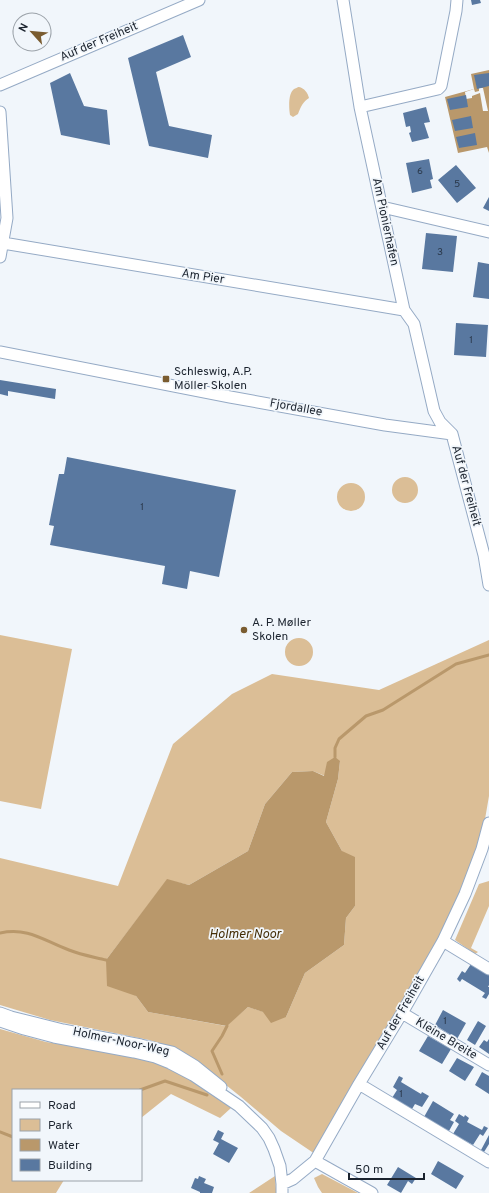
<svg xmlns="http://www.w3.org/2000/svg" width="489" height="1193" font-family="Overpass,sans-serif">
	<rect width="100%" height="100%" fill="#f1f6fb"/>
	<!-- green -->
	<path fill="#dbbe96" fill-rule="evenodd" d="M299,87C304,88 308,93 309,98C303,102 301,106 298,114L293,117L290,115C289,109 288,95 293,90C294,89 298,87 299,87Z
		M392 490a13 13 0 1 1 26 0a13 13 0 1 1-26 0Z
		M337 497a14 14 0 1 1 28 0a14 14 0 1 1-28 0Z
		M0,635L72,649L41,809L0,801Z
		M285 652a14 14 0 1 1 28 0a14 14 0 1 1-28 0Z
		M489,640V796L484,825L471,870L439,943L315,1154L281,1131L241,1097L191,1057L172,1047L149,1040L50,1020L0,1005V858L118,886L173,744L232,694L272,674L379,690ZM340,761L338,779L326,822L342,851L355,906L346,918L344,945L305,973L286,1017L264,1012L248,1007L226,1026L148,1012L136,996L106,960L167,880L189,885L248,851L265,804L292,772L313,771L325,776Z
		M489,881V906L471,948L478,952L475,954L455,940L479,884Z
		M0,1029L46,1042L102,1050L168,1065L192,1078L231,1108L220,1118L171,1094L141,1118V1090H13V1180H64L56,1193H0Z
		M322,1174L358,1193H322L318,1187L314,1178Z
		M275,1176L276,1189V1193H249Z"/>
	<!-- water -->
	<path fill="#b9986b" d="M489,70V153L487,147L458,153L445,97L474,89L471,74Z
		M335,757L340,761L338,779L326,822L342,851L355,857V906L346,918L344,945L305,973L286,1017L271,1023L263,1012L248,1007L227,1026L148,1012L136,996L107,986L106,960L167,879L189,885L248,851L265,804L292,772L313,771L324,776L327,762Z"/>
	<!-- pier -->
	<path fill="#f1f6fb" d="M479,88H483L488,111H483L480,93L472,96V98L466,99L465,92L474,89L475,92L479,91Z"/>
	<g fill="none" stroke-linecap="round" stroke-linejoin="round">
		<!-- stream -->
		<path stroke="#b9986b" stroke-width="3" d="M335,757V748L339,739L366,716L383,710L456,664L489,655
			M0,933C29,927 44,941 69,950C81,955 94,957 106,960
			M222,1074L212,1051L222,1036L227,1026
			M140,1090L165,1081L207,1095
			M0,1132L13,1137"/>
	</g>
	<!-- building -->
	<path fill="#5978a0" d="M471,0H480L481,3L472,5Z
		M183,35L191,57L156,72L169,126L212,135L208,158L149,146L128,58Z
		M70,73L84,106L107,110L110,145L61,135L50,83Z
		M489,73V86L477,89L474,75Z
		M466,95L468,107L450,110L447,99Z
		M426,107L430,122L424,123L429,138L412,142L409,133L411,132L410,126L406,127L403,113Z
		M471,116L473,128L455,131L452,120Z
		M475,133L477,145L459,148L456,137Z
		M429,159L433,179L430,180L432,188L412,193L406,163Z
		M456,165L476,188L457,203L438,180Z
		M489,197V211L483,208Z
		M426,233L457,236L453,272L422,269Z
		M478,262L489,264V299L473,297Z
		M456,323L488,325L486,357L454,355Z
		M0,380L56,389L55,399L8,391V396L0,394Z
		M67,457L236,490L219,577L190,571L187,589L162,584L165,566L50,545L54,526L49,525L59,474H64Z
		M471,964L489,974V985L488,987H489V994L486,999L482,997L485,993L462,979L460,982L457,979L462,971L465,973Z
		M443,1010L466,1023L457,1039L435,1025Z
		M478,1021L486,1026L475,1045L467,1040Z
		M428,1036L451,1049L442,1064L419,1051Z
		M489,1039V1054L479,1047L484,1040L487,1042Z
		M457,1058L474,1067L465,1081L449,1071Z
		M482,1072L489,1076V1094L475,1085Z
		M399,1076L403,1078L401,1082L421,1094L422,1092L429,1096L422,1107L415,1104L412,1109L392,1098L397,1090L393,1087Z
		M433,1101L454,1114L450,1120L454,1122L449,1131L424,1117Z
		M459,1114L464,1117L465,1115L469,1118L467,1122L482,1130L484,1126L488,1128L483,1136L480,1134L473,1145L453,1134L459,1124L455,1121Z
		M218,1130L224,1133L221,1139L238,1148L229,1163L213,1154L219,1143L213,1140Z
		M489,1135V1144L484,1152L481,1150Z
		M438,1161L464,1176L456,1189L431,1174Z
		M398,1167L416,1178L412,1184L408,1181L401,1193L387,1185Z
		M199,1176L206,1179L204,1183L214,1187L212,1193H200V1192L191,1188L195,1178L198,1179Z"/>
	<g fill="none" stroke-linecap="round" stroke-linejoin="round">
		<!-- street casing -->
		<g stroke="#95aac5" stroke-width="13">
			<path id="street" d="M343,0L360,107L404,310L414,324L434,411L440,422L452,434L484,555L489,585
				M0,85L199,0
				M360,107L438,89L441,86L456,11L457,0
				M0,112L7,218L0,257
				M382,207L489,232
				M3,243L404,310
				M0,352L230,397L385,425L452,434
				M443,941L489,969
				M0,1013L11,1017L63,1030L141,1045L172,1052L195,1066L221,1087
				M402,1013L489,1065
				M0,1021L24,1029L54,1037L134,1052L155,1057L170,1063L193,1075L239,1106L262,1128L269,1138L274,1149L280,1166L282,1184V1193
				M359,1084L489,1162
				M315,1161L372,1193
				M282,1184L293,1179L315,1161L359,1084L402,1013L443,941L465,894L482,849L489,823"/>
		</g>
		<!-- street -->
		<use href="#street" stroke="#fff" stroke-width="11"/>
	</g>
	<!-- markers -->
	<g fill="#7a5c30" stroke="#f1f6fb" stroke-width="1.5">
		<rect x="162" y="375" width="8" height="8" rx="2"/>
		<circle cx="244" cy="630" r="4"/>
	</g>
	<g text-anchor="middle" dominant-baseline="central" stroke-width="3.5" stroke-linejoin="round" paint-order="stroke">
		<!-- number labels -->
		<g font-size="10" fill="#2a384a">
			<text x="420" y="171">6</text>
			<text x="457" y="184">5</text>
			<text x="440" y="252">3</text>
			<text x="471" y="340">1</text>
			<text x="142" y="507">1</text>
			<text x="445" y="1021">1</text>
			<text x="401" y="1094">1</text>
		</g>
		<!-- street labels -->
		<g font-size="12" fill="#1b232e" stroke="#f1f6fb">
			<text transform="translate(99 42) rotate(-23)">Auf der Freiheit</text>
			<text transform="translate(385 222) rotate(78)">Am Pionierhafen</text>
			<text transform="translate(203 277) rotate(9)">Am Pier</text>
			<text transform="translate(296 408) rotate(10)">Fjordallee</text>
			<text transform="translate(466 486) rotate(75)">Auf der Freiheit</text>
			<text transform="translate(401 1013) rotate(-60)">Auf der Freiheit</text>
			<text transform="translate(446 1039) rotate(31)">Kleine Breite</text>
			<text transform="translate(121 1042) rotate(12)">Holmer-Noor-Weg</text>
		</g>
		<!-- poi labels -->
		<g font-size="12" fill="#1b232e" stroke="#f1f6fb" text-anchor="start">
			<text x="174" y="372">Schleswig, A.P.<tspan x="174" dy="14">Möller Skolen</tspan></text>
			<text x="252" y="623">A. P. Møller<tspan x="252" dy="14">Skolen</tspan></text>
		</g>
		<!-- water labels -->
		<g font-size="13" font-style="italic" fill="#452e07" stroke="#f1f6fb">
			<text x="245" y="935">Holmer Noor</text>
		</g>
	</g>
	<!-- legend -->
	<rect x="12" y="1089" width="130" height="92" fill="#f1f6fb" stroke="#9ba2a9"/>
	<rect x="20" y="1102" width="20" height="6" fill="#ffffff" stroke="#9ba2a9"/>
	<text x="48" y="1109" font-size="12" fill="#1b232e">Road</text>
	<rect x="20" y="1119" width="20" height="12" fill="#dbbe96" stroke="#9ba2a9"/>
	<text x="48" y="1129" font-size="12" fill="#1b232e">Park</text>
	<rect x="20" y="1139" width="20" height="12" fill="#b9986b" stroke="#9ba2a9"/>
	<text x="48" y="1149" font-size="12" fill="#1b232e">Water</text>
	<rect x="20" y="1159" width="20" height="12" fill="#5978a0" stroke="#9ba2a9"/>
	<text x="48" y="1169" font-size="12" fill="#1b232e">Building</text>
	<!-- north arrow -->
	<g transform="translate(32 32) rotate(297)"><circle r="19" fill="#f1f6fb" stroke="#9ba2a9"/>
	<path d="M0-3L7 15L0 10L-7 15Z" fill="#7a5c30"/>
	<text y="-6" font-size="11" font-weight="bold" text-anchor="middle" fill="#1b232e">N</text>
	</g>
	<!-- scale -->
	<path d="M349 1173v6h75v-6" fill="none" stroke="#1b232e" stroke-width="2"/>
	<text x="355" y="1173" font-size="12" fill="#1b232e" stroke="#f1f6fb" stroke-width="3" paint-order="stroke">50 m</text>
</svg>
